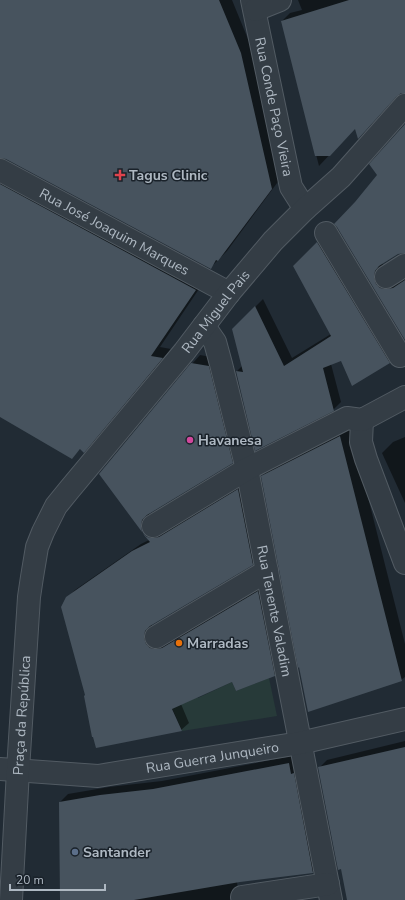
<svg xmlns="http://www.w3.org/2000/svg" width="405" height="900" font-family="'Nunito Sans',sans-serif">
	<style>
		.green { fill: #273a39 }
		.shadow { fill: #0007 }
		.building { fill: #47535e }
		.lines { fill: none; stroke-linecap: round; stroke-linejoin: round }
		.minor-casing { stroke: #525b63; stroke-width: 24 }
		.minor { stroke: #343d45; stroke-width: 22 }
		.health-dot { fill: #e0444e; stroke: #1a222a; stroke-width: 1.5 }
		.hotel-dot { fill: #d1479c; stroke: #1a222a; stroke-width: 1.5 }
		.food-dot { fill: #e8710a; stroke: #1a222a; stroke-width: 1.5 }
		.service-dot { fill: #5c6f8a; stroke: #1a222a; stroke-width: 1.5 }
		.labels { text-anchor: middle; stroke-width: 3; stroke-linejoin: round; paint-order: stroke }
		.street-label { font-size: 14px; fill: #aeb8c2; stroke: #1a222a }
		.poi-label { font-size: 14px; font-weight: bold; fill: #aeb8c2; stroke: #1a222a; text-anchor: start }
	</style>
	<rect width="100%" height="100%" fill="#212b34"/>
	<path class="green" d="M269 678 277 716 182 731 164 689 190 680 198 698 232 682 236 691Z"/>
	<path class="shadow" d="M0 0H232L250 44 280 179 227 251 210 268 6 158 0 157Z
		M298 0H405V70L355 128 319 166 282 21 290 13 302 10Z
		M405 137V252L398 253 383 263 382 268 405 278V339L338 226 378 175Z
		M0 169 205 280 160 347 171 349 93 442 81 448 72 458 0 416Z
		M325 235 397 355 389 362 341 360 331 364 341 402 333 410 256 449 237 371 242 366 233 329 263 299 292 358 331 334 294 266Z
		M200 355 217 358 240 454 232 462 150 512 148 518 150 523 142 530 100 474 192 364Z
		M350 426 405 644V677L401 680 262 476 272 466Z
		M405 437V503L382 453 393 442Z
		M246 483 260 556 252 564 152 624 151 630 265 584 282 668 274 675 233 681 181 704 189 723 181 730 86 695 67 598 75 590 141 544 149 540 145 534 151 527Z
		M405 741V900H348L342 868 319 768 327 760Z
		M297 755 321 864 313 872 237 881 238 892 241 900H60V802L68 794 109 787 162 781Z"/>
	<path class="building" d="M0 0H219L241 53 272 189 218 261 216 260 211 269 6 159 0 158Z
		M349 0H405V93H401L396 97 358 139 355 129 330 156H315L281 21Z
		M405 124V253L398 254 379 266 375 271 374 277 376 284 380 288 386 289 393 288 405 280V340L337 227 334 224 355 202 377 175 369 164Z
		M0 184 196 290 151 356 163 358 84 453 80 449 72 459 0 417Z
		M317 242 390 363 352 386 341 361 323 368 334 411 255 451 236 371 243 372 232 329 255 306 284 366 331 336 293 266Z
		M191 363 209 366 233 463 147 515 142 520 141 527 142 532 99 474Z
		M340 436 402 681 308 712 299 667 298 668 261 476Z
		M238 489 253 565 150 626 145 631 144 638 146 644 150 648 156 649 162 648 258 591 275 676 236 691 232 682 172 709 182 731 96 748 93 737H92L84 696 85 695 61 607 66 597 132 551 150 542 143 534 147 537 153 538 159 537Z
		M405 747V900H347L341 869 338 870 318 767Z
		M289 763 291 774 294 773 313 873 240 882 134 900H60L59 802 100 795 153 789Z"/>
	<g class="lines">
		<defs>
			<g id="minor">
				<path id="s1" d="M252 0 291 187 305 209"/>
				<path d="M255 10 280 0"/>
				<path id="s2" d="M0 170 229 293"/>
				<path d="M326 233 400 356"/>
				<path d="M386 277 405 265"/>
				<path id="s3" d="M204 326 215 342 221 364 247 469 331 900"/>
				<path d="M362 420 361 442 366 459 405 563"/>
				<path d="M153 526 247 469 347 418 362 420 405 397"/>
				<path d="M156 637 267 571"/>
				<path id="s4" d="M0 769 98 776 300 743 405 719"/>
				<path id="s5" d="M11 900 18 770 29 597 32 577 37 547 43 532 56 506 69 490 184 352 229 293 273 241 305 209 341 177 405 105"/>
				<path d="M243 900 242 897 328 884"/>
			</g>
		</defs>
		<use href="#minor" class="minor-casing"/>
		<use href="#minor" class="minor"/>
	</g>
	<path class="health-dot" d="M118 169h4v4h4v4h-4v4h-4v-4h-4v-4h4z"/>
	<circle class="hotel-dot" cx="190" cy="440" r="4"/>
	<circle class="food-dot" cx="179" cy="643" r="4"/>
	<circle class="service-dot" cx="75" cy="852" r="4"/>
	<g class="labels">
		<g class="street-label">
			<text dy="5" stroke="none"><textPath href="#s1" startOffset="109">Rua Conde Paço Vieira</textPath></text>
			<text dy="5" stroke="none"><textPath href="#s2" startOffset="130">Rua José Joaquim Marques</textPath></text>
			<text dy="5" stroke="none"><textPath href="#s5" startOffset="651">Rua Miguel Pais</textPath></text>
			<text dy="5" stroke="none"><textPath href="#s3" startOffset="295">Rua Tenente Valadim</textPath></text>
			<text dy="5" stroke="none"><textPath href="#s5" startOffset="185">Praça da República</textPath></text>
			<text dy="5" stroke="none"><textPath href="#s4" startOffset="214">Rua Guerra Junqueiro</textPath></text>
		</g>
		<g class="poi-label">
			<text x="129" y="180">Tagus Clinic</text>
			<text x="198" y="445">Havanesa</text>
			<text x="187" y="648">Marradas</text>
			<text x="83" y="857">Santander</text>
		</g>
	</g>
	<path d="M10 884v6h95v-6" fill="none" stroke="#aeb8c2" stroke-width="2"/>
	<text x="16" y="884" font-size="12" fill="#aeb8c2" stroke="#1a222a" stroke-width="3" paint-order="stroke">20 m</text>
</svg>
